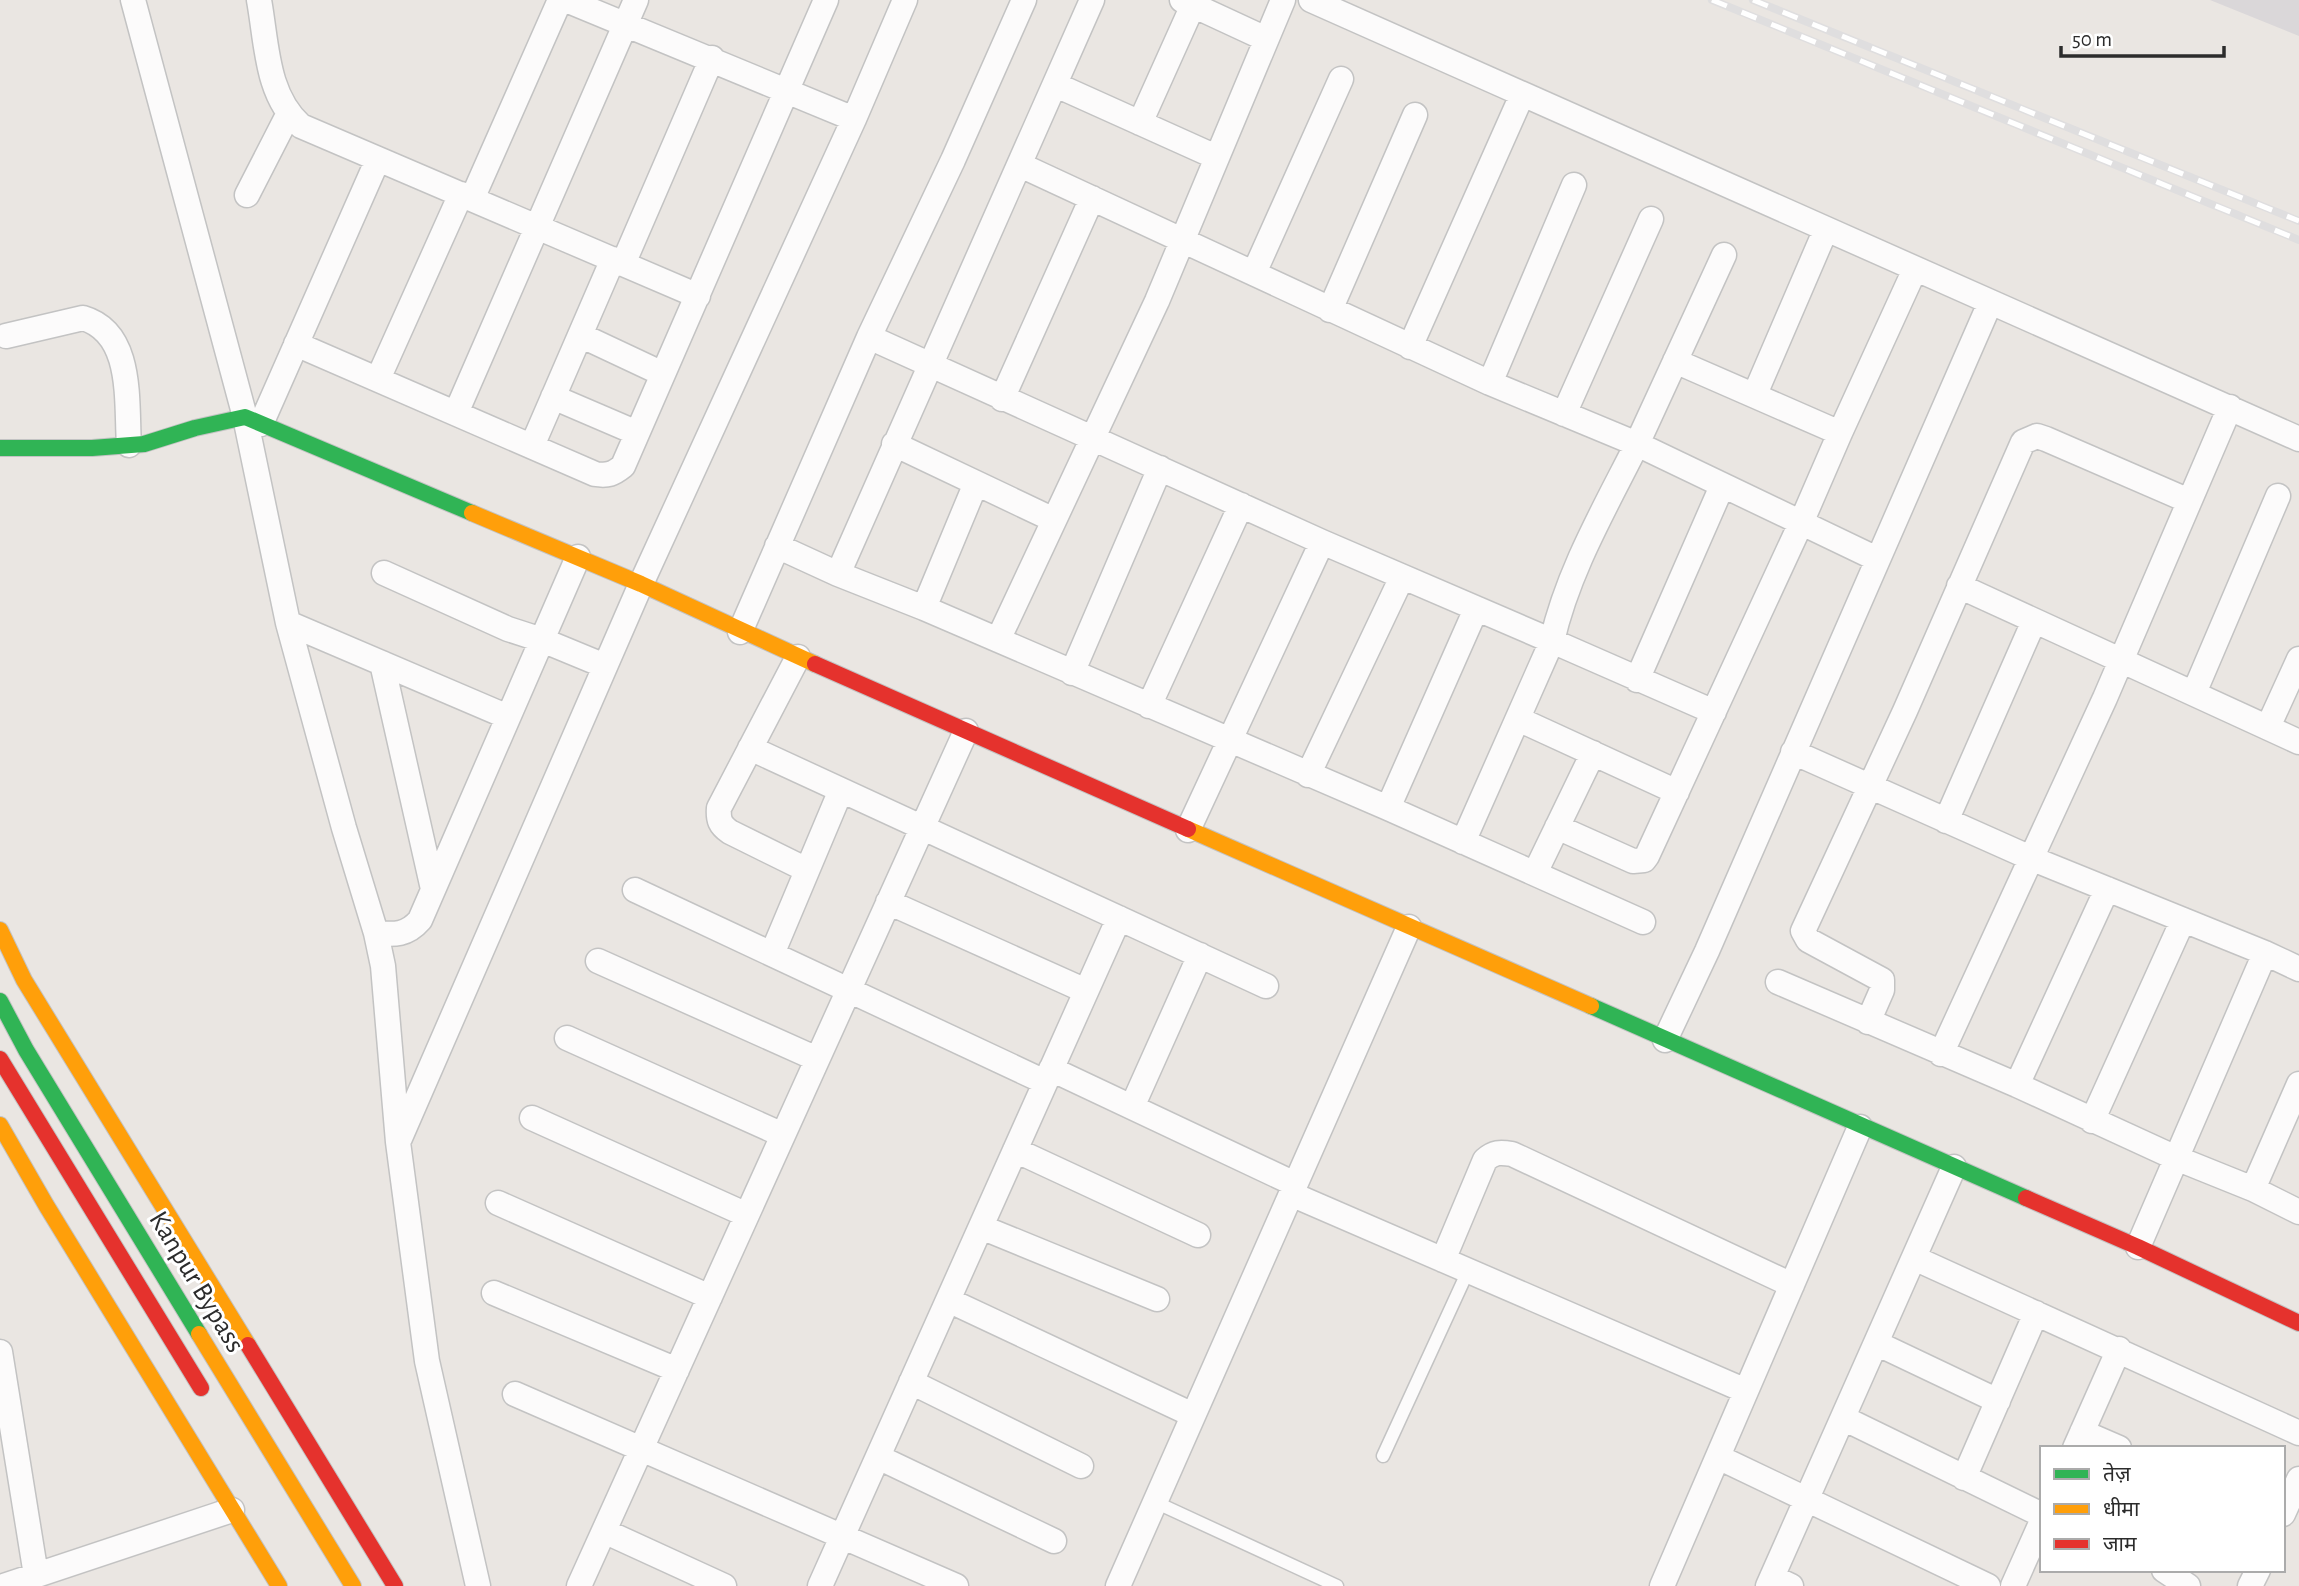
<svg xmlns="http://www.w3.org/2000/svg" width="2299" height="1586" font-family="'Alegreya Sans','Noto Sans Devanagari',sans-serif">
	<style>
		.industrial { fill: #dad7d9 }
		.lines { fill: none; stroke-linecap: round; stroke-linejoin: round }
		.lane-casing { stroke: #c3c3c3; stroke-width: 15 }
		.street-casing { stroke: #c3c3c3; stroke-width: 27 }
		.fast-casing { stroke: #c3c3c3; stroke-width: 18 }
		.slow-casing { stroke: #c3c3c3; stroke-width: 18 }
		.jam-casing { stroke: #c3c3c3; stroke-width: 18 }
		.lane { stroke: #fcfbfb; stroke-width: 12 }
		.street { stroke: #fcfbfb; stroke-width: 24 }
		.fast { stroke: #30b455; stroke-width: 16 }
		.slow { stroke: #ff9f0a; stroke-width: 16 }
		.jam { stroke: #e5322d; stroke-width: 16 }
		.rail-casing { stroke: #dfdedf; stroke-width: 8 }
		.rail { stroke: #fff; stroke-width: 5; stroke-dasharray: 16; stroke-linecap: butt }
		.labels { text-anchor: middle; stroke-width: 6; stroke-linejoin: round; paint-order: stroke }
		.street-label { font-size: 28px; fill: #2c2c2c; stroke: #fff }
	</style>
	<rect width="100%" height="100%" fill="#eae6e2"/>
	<path class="industrial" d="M2210 0H2299V36Z"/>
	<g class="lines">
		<defs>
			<path id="lane" d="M1383 1456 1468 1271
				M1155 1502 1337 1586"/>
			<path id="street" d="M133 0 245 417 288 623 344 828 376 933 383 966 398 1142 427 1361 478 1586
				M259 0C267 44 266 95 301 126L698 296
				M566 0 854 119
				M1092 0 838 574 924 608 1388 808 1643 922
				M1182 0 1266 39
				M1311 0 2299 439
				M1056 85 1216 157
				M1140 123 1193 5
				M1020 165 1490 383 1637 444 1724 255
				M247 195 288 115
				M472 199 560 0
				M623 264 712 58
				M1254 273 1341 79
				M1330 310 1415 115
				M580 335 663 374
				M6 336 83 318C134 333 126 402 129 445
				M869 337 1322 542 1552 641C1568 571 1605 508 1637 444L1877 559
				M296 344 595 474C608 476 613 474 623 466L826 0
				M1410 347 1522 95
				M1675 361 1840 433
				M378 379 461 194
				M1490 383 1574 185
				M1755 394 1826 229
				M553 397 637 433
				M1002 399 1092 198
				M456 413 636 0
				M1564 414 1651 219
				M261 424 378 159
				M894 444 1054 520
				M532 446 613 259
				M777 546 838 574
				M384 573 508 629 542 640 605 666
				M1959 586 2299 742
				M924 608 976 483
				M288 623 508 717
				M740 632 869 337 953 160 1024 0
				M998 640 1157 301 1283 0
				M798 657 719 808C718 820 720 825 730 832L807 870
				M382 663 433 889
				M1072 673 1160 468
				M1637 680 1722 486
				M2194 693 2278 496
				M1149 706 1241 505
				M1518 719 1677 792
				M2268 727 2299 659
				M750 748 1266 986
				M1793 752 2033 859 2265 953
				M1308 775 1402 577
				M1388 808 1476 609
				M1946 821 2034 621
				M1557 827 1633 861 1644 860 1647 856 1801 523 1840 433 1915 269
				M1188 830 1322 542
				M1463 842 1552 641 1714 712
				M1535 873 1593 753
				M635 890 1045 1082
				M888 902 1086 991
				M376 933C395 935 407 935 420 920L578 557
				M772 954 841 790
				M598 961 817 1059
				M1778 982 2017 1085 2176 1158 2253 1189 2299 1212
				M1868 1022 1882 990V980L1808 940 1803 931 1905 711 2023 442 2037 436 2046 439 2189 501
				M567 1038 783 1135
				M1665 1040 1707 951 1990 303
				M1941 1054 2105 698 2230 407
				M1051 1069 1295 1184
				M2017 1085 2107 889
				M1132 1107 1200 955
				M532 1118 747 1215
				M2092 1121 2183 920
				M400 1138 641 584 854 119 905 0
				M1015 1150 1198 1235
				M2253 1189 2299 1084
				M1291 1194 1746 1391
				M498 1203 710 1297
				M981 1227 1157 1299
				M2138 1247 2265 953 2299 969
				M1914 1258 2299 1433
				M1443 1260 1485 1160C1494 1152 1500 1152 1512 1154L1792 1285
				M494 1293 677 1370
				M948 1300 1193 1415
				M1876 1343 1998 1401
				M0 1352 36 1575
				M911 1382 1081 1466
				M515 1394 956 1586
				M1843 1418 2042 1515
				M2082 1432 2119 1448
				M2075 1448 2119 1349
				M878 1457 1054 1541
				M1718 1457 1988 1586
				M1964 1478 2036 1313
				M2283 1514 2299 1479
				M604 1531 724 1586
				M2164 1570 2188 1586
				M1772 1577 1791 1586
				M4 1586 232 1510
				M579 1586 966 731
				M820 1586 1119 918
				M1118 1586 1409 927
				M1662 1586 1860 1127
				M1768 1586 1954 1167
				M2013 1586 2042 1521
				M2250 1586 2258 1570"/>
			<path id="fast" d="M0 448H92L144 444 195 428 245 417 472 513
				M0 1001 26 1050 199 1334
				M1591 1006 2026 1198"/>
			<path id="slow" d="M472 513 641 584 815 664
				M1188 829 1591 1006
				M0 930 24 980 248 1345
				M0 1125 46 1205 279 1586
				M199 1334 353 1586"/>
			<path id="jam" d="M815 664 1188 829
				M0 1059 201 1388
				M2026 1198 2138 1247 2299 1323
				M248 1345 395 1586"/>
		</defs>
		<use href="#lane" class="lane-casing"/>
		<use href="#street" class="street-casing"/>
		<use href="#fast" class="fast-casing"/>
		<use href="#slow" class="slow-casing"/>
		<use href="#jam" class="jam-casing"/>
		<use href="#lane" class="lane"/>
		<use href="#street" class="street"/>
		<use href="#fast" class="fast"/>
		<use href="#slow" class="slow"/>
		<use href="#jam" class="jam"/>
		<defs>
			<path id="rail" d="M1712 0 2299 240
				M1753 0 2299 221"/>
		</defs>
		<use href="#rail" class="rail-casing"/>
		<use href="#rail" class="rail"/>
	</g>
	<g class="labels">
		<g class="street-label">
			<text transform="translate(198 1281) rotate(59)" y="10">Kanpur Bypass</text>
		</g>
	</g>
	<rect x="2040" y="1446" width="245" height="126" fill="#ffffff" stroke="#ababab" stroke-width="2"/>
	<rect x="2054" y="1469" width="35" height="10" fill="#30b455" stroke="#ababab" stroke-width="2"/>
	<text x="2103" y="1481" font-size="21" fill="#2c2c2c">तेज़</text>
	<rect x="2054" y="1504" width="35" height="10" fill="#ff9f0a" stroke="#ababab" stroke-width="2"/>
	<text x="2103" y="1516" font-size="21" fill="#2c2c2c">धीमा</text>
	<rect x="2054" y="1539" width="35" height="10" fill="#e5322d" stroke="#ababab" stroke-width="2"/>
	<text x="2103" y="1551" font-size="21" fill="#2c2c2c">जाम</text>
	<path d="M2061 46v10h163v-10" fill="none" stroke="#2c2c2c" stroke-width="3.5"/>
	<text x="2072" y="46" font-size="21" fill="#2c2c2c" stroke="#ffffff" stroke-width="5" paint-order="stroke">50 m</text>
</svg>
